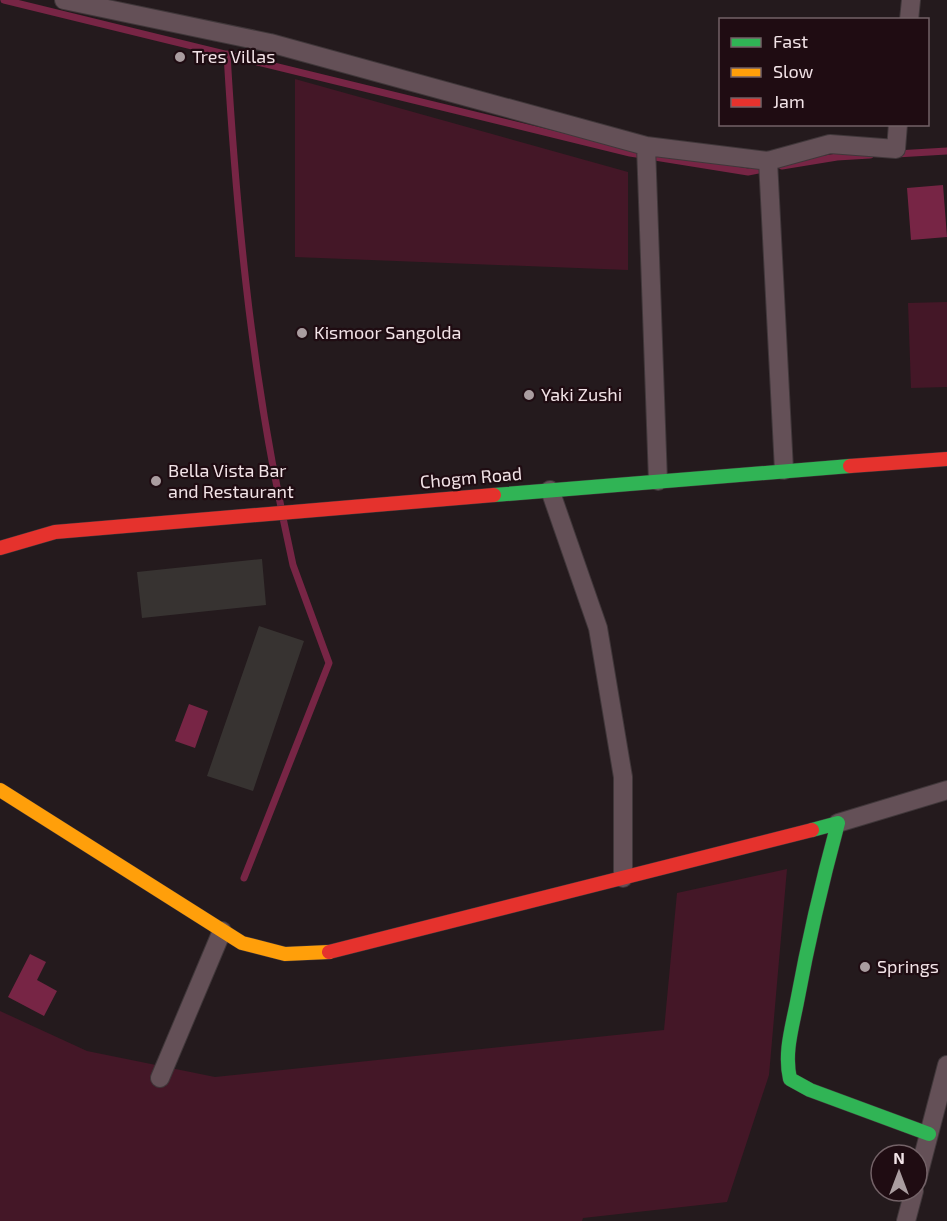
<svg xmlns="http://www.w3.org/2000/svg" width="947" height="1221" font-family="'Exo 2',sans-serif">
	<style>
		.green { fill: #441727 }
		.water { fill: #772545 }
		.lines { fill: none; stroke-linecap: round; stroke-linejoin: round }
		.stream { stroke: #772545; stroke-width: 7 }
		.building { fill: #373331 }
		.street-casing { stroke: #40373a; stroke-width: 20 }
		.fast-casing { stroke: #40373a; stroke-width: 15 }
		.slow-casing { stroke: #40373a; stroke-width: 15 }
		.jam-casing { stroke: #40373a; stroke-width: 15 }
		.street { stroke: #645057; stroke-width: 18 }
		.fast { stroke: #30b455; stroke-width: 14 }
		.slow { stroke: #ff9f0a; stroke-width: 14 }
		.jam { stroke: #e5322d; stroke-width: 14 }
		.poi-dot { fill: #aa9da0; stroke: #1f0c12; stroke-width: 2 }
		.labels { text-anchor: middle; stroke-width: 4.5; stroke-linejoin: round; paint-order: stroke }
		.poi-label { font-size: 18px; fill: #f2e3e7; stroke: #1f0c12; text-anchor: start }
		.street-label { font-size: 18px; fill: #f2e3e7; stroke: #1f0c12 }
	</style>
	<rect width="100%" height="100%" fill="#241a1d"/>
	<path class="green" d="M295 79 628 172V270L295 257Z
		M947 302V387L911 388 908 303Z
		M787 869 769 1075 727 1202 583 1218 582 1221H0V1011L87 1051 215 1077 664 1030 677 893Z"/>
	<path class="water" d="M943 185 947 237 911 240 907 188Z
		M189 704 208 711 195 748 175 741Z
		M30 954 46 962 37 980 57 991 44 1016 8 997Z"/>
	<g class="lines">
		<path class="stream" d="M4 0 630 153 748 172 769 168
			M227 54C236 206 250 358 281 507
			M896 154 947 151
			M782 166 837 157 870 155
			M244 878 329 663 293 565 283 518"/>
	</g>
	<path class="building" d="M262 559 266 605 142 618 137 572Z
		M259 626 304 641 253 791 207 776Z"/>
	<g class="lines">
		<defs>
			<path id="street" d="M64 0 270 43 646 146 768 161 830 144 896 149 898 124
				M909 20 911 0
				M646 146 658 481
				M768 161 784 470
				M550 490 598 628 623 777V878
				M838 823 947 790
				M160 1078 222 931
				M917 1180 947 1065
				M906 1221 914 1191"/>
			<path id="fast" d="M494 495 850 466
				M812 830 838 823C822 882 808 942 797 1002 792 1028 784 1053 790 1079L810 1090 929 1134"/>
			<path id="slow" d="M0 790 242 943 285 954 329 952"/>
			<path id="jam" d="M850 466 947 459
				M0 548 55 532 494 495
				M329 952 812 830"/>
		</defs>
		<use href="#street" class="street-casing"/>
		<use href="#fast" class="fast-casing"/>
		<use href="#slow" class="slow-casing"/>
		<use href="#jam" class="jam-casing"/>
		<use href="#street" class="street"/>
		<use href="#fast" class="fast"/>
		<use href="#slow" class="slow"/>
		<use href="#jam" class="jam"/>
	</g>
	<g class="poi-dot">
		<circle cx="180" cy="57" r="6"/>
		<circle cx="302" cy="333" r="6"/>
		<circle cx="529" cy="395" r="6"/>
		<circle cx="156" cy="481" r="6"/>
		<circle cx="865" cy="967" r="6"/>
	</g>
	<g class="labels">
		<g class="poi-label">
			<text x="192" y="63">Tres Villas</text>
			<text x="314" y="339">Kismoor Sangolda</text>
			<text x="541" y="401">Yaki Zushi</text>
			<text x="168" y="477">Bella Vista Bar<tspan x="168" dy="21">and Restaurant</tspan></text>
			<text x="877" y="973">Springs</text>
		</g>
		<g class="street-label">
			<text transform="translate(471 478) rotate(-5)" y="6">Chogm Road</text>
		</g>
	</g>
	<rect x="719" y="18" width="210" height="108" fill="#1f0c12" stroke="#736267" stroke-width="1.5"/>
	<rect x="731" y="38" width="30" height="9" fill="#30b455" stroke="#736267" stroke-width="1.5"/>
	<text x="773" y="48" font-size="18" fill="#f2e3e7">Fast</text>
	<rect x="731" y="68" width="30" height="9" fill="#ff9f0a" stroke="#736267" stroke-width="1.5"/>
	<text x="773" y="78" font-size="18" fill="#f2e3e7">Slow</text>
	<rect x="731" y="98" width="30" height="9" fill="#e5322d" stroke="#736267" stroke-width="1.5"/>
	<text x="773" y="108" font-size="18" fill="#f2e3e7">Jam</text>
	<g transform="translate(899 1173)"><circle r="28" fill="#1f0c12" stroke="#736267" stroke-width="1.5"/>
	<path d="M0-4.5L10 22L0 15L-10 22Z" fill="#aa9da0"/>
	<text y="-9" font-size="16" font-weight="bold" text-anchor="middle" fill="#f2e3e7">N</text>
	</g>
</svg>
